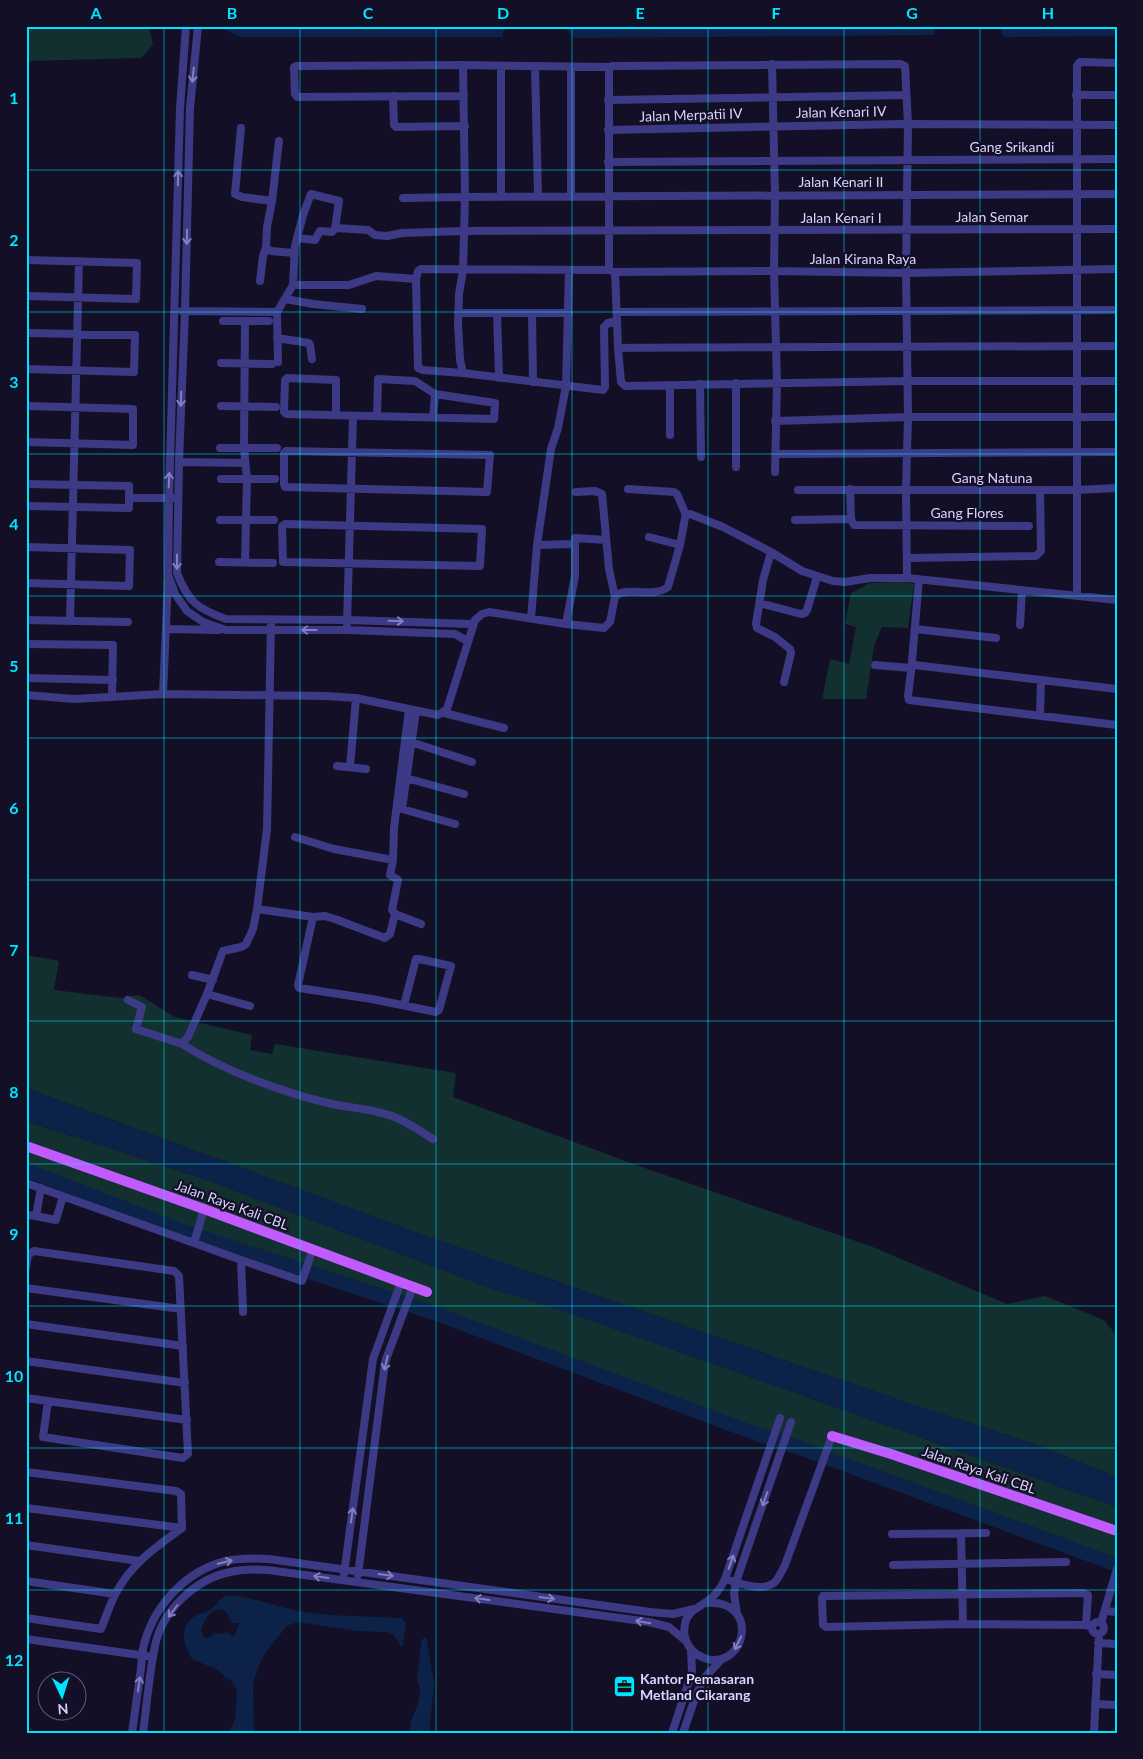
<svg xmlns="http://www.w3.org/2000/svg" width="1143" height="1759" font-family="Lato,sans-serif">
	<style>
		.green { fill: #12302f }
		.water { fill: #0c2248; fill-rule: evenodd }
		.lines { fill: none; stroke-linecap: round; stroke-linejoin: round }
		.river { stroke: #0c2248; stroke-width: 14 }
		.minor { stroke: #3d3a85; stroke-width: 8 }
		.major { stroke: #c25bff; stroke-width: 10 }
		.oneway { stroke: #837fbc }
		.grid { fill: none; stroke: #00e5ff; stroke-width: 1; stroke-opacity: 0.55 }
		.labels { text-anchor: middle; stroke-width: 4.5; stroke-linejoin: round; paint-order: stroke }
		.street-label { font-size: 14px; fill: #d9d4ff; stroke: #130f26 }
		.poi-label { font-size: 14px; font-weight: bold; fill: #d9d4ff; stroke: #130f26; text-anchor: start }
		.neatline { fill: none; stroke: #00e5ff; stroke-width: 2 }
		.grid-label { font-size: 16px; text-anchor: middle; font-weight: bold; fill: #00e5ff }
	</style>
	<rect width="100%" height="100%" fill="#130f26"/>
	<path class="green" d="M26 26H149L153 45 141 58 26 61Z
		M902 582 914 584 908 628 882 627 874 646 866 699H822L830 659 849 664 856 627 845 624 851 593 870 583Z
		M26 955 59 961 54 990 120 998 139 995 175 1017 252 1035 250 1050 272 1054 275 1044 456 1073 453 1097 639 1166 873 1247 1007 1304 1045 1296 1104 1320 1117 1336V1477L1034 1444 914 1405 434 1239 26 1088Z
		M26 1121 207 1180 485 1286 570 1313 1117 1507V1560L26 1169Z"/>
	<path class="water" d="M222 26H521L504 28 502 37H241L230 32Z
		M566 26H936L934 35 575 38 570 34Z
		M999 26H1117V36L1004 37Z
		M26 1088 434 1239 914 1405 1034 1444 1117 1477V1507L570 1313 485 1286 207 1180 26 1121Z
		M229 1595C258 1598 284 1610 312 1613 342 1617 372 1616 401 1618L406 1622 403 1644V1646H401L393 1634 387 1632 357 1631 297 1622 287 1626 266 1652 258 1667 253 1684 254 1733H227L232 1727 235 1719 237 1690 232 1681 225 1677 218 1670 192 1659C184 1644 177 1626 197 1615 201 1613 207 1612 211 1609 219 1604 218 1597 229 1595ZM218 1609C228 1609 228 1616 232 1623H239L235 1635 232 1636 226 1631 223 1634 214 1633 210 1637 206 1638 203 1636 201 1630C205 1619 207 1614 218 1609Z
		M424 1637 427 1639 434 1685 429 1733H410L411 1722 419 1700 420 1688 417 1679 421 1642Z"/>
	<g class="lines">
		<path class="river" d="M26 1170 183 1231 437 1314 754 1433 800 1448 1117 1565"/>
		<path class="minor" d="M186 26 180 108 169 498 168 575 175 594 187 611 203 622 226 630H347L455 634 467 641
			M198 26 190 108 185 311 179 462 177 573C188 602 198 609 226 619L348 620 472 624
			M772 64 775 195 774 271 777 383 775 472
			M462 65 609 67 613 66 900 64 905 66 908 124 906 273 908 417 906 490 907 578
			M501 66V197
			M535 66 538 196
			M571 67V196
			M609 67V270
			M1076 95H1117
			M393 96 394 125 396 127 465 126
			M608 100 906 95
			M241 128 235 194 242 197 272 201 267 227 266 248 271 251 294 253
			M608 130 902 124 1117 125
			M608 162 1117 159
			M403 198 465 197 463 66 461 65 296 66 294 67 295 94 297 97 464 96
			M272 201 279 141
			M297 238 315 240 320 231 332 232 336 228 368 230 375 235 387 236 402 233 463 231 1117 229
			M26 260 137 263 136 299 26 296
			M615 272 618 348 621 382 625 386 908 381H1117
			M260 281 263 256 266 248
			M293 285H349L376 276 416 279
			M285 299 313 304 362 309
			M182 311 277 312
			M617 312 1117 310
			M458 313H569
			M497 313 499 378
			M532 313 533 382
			M223 321H269
			M617 321 608 323 604 327 605 387 603 390 463 373 460 360 458 323 459 294 463 270 465 197 1117 194
			M26 333 135 335 134 372 26 369
			M277 338 309 343 310 345 312 359
			M618 348C784 346 950 348 1117 346
			M278 362 277 312 293 285 295 246 303 215 311 194 339 201 335 229
			M221 363 272 364
			M463 373 423 370 418 368 416 279 418 271 421 269 609 270 615 272 774 271 906 273 1117 269
			M736 383V467
			M700 384 701 457
			M670 385V435
			M26 406 133 409V445L26 442
			M221 406 276 407
			M336 415V380L287 378 285 380 284 412 286 414 494 419 495 403 435 394 415 381 378 379 377 416
			M433 417 435 394
			M775 421 908 417H1117
			M220 448H277
			M286 451 490 455 487 492 285 487 284 484V453Z
			M775 454 1117 452
			M179 462 245 463
			M221 479H275
			M26 484 129 486V508L26 506
			M628 489 674 492 677 494 686 515
			M850 489 851 519 854 525 1029 526
			M798 490H1077L1117 488
			M576 492 595 491 602 494 609 569 615 597
			M129 498H173
			M220 520H274
			M795 520 851 519
			M285 524 482 529 480 566 283 562 282 526Z
			M649 537 680 545
			M537 545 575 544V538L606 540
			M26 547 130 550 129 586 26 583
			M771 552 763 580 756 624 757 628 775 637 790 649 791 653 784 682
			M908 558 1036 556 1041 551 1040 490
			M219 562 273 563
			M245 563 247 479 244 448 245 321
			M919 579 912 661 914 665 1117 689
			M1077 596V66L1080 62 1117 63
			M760 603 801 614 805 613 807 610 817 577
			M531 618 537 545 551 449 558 428 566 386 569 270
			M26 620 128 622
			M70 621 79 261
			M347 624 353 416
			M566 624 575 576V544
			M1020 625 1022 590
			M166 629 219 630
			M915 629 996 638
			M26 644 113 645 112 696
			M912 663 908 696 909 700 1117 725
			M875 665 911 668
			M26 678 113 680
			M163 694 168 579
			M26 695 74 699 163 694 325 696 356 698 438 715 447 709 475 620 482 614 489 612 566 624 604 628 610 622 615 597C626 585 653 599 668 587L680 545 685 518 686 515 690 514 723 527 771 552 802 571 833 581 845 582 870 578H907L1117 600
			M416 711 402 809 455 824
			M444 713 504 728
			M1040 716 1041 680
			M411 742 472 762
			M337 766 366 769
			M350 767 356 698
			M406 778 464 794
			M295 837 334 849 393 860 394 828 409 709
			M393 860 390 875 398 880 392 910 395 914
			M257 909 313 917 325 916 335 919 385 938 390 934 395 914 421 924
			M313 917 298 985 299 988 372 999 436 1012 439 1010 451 966 419 959H416L404 1005
			M192 975 213 980
			M128 1000 142 1007 136 1029 182 1044 188 1037 207 994
			M250 1006 207 994 223 951 241 947 246 944 253 929 257 909 267 829 271 625
			M182 1044C224 1071 284 1093 332 1104 352 1108 373 1109 392 1116 406 1121 420 1131 433 1139
			M26 1183 194 1243 204 1209
			M26 1215 36 1216 41 1188
			M36 1216 56 1220 63 1196
			M194 1243 241 1260 243 1312
			M241 1260 302 1281 313 1249
			M26 1268 28 1255 34 1251 174 1271 179 1276 188 1454 183 1458 43 1437 48 1401
			M26 1288 181 1309
			M26 1324 183 1346
			M26 1361 185 1383
			M26 1398 187 1420
			M26 1472 176 1491 181 1494 182 1528C156 1547 131 1564 116 1593 110 1604 106 1617 101 1629L26 1618
			M26 1508 182 1528
			M961 1533 963 1624
			M892 1534 986 1533
			M26 1545 139 1561
			M893 1565 1066 1562
			M344 1574 373 1359 401 1282
			M358 1575 385 1362 413 1287
			M725 1579C740 1583 762 1593 775 1582 779 1578 782 1570 785 1565L832 1436
			M26 1581 115 1594
			M706 1603C761 1599 746 1669 707 1659 701 1657 695 1654 691 1649 684 1641 683 1630 686 1620 690 1610 698 1608 706 1602 715 1596 721 1588 725 1579L780 1418
			M1105 1611 1117 1612
			M737 1614 734 1594 736 1582 791 1422
			M1092 1628a6 6 0 1 1 12 0a6 6 0 1 1-12 0Z
			M1101 1623 1117 1569
			M1086 1625 1088 1595 1083 1593 823 1596 822 1598 823 1625 826 1627 963 1624 1086 1625 1092 1627
			M26 1639 147 1656
			M1098 1643 1117 1644
			M1096 1674 1117 1675
			M1095 1704 1117 1705
			M132 1733C135 1711 138 1689 141 1668 142 1659 142 1649 145 1641 156 1603 188 1570 226 1561 240 1558 254 1558 269 1559L650 1612 673 1614 694 1609
			M143 1733C147 1704 149 1674 155 1646 162 1611 195 1579 230 1572 242 1569 255 1569 268 1570L649 1622 669 1627 686 1641
			M672 1733 692 1672 691 1650
			M683 1733 696 1695 705 1677 722 1659
			M1094 1733 1099 1634"/>
		<path class="major" d="M26 1146 204 1209 427 1292
			M832 1436 891 1454 1117 1531"/>
	</g>
	<defs><path id="oneway-shaft" d="M-6 0H5M1.5-3L5.5 0L1.5 3" fill="none" stroke-width="1.6" stroke-linecap="round" stroke-linejoin="round" transform="scale(1.25)"/></defs>
	<g class="oneway">
		<use href="#oneway-shaft" transform="translate(193 75) rotate(96)"/>
		<use href="#oneway-shaft" transform="translate(178 178) rotate(-89)"/>
		<use href="#oneway-shaft" transform="translate(187 237) rotate(91)"/>
		<use href="#oneway-shaft" transform="translate(181 399) rotate(92)"/>
		<use href="#oneway-shaft" transform="translate(169 480) rotate(-88)"/>
		<use href="#oneway-shaft" transform="translate(177 562) rotate(90)"/>
		<use href="#oneway-shaft" transform="translate(396 621) rotate(2)"/>
		<use href="#oneway-shaft" transform="translate(309 630) rotate(-180)"/>
		<use href="#oneway-shaft" transform="translate(386 1363) rotate(103)"/>
		<use href="#oneway-shaft" transform="translate(765 1499) rotate(109)"/>
		<use href="#oneway-shaft" transform="translate(352 1515) rotate(-82)"/>
		<use href="#oneway-shaft" transform="translate(225 1562) rotate(-14)"/>
		<use href="#oneway-shaft" transform="translate(731 1562) rotate(-71)"/>
		<use href="#oneway-shaft" transform="translate(386 1575) rotate(8)"/>
		<use href="#oneway-shaft" transform="translate(321 1577) rotate(-172)"/>
		<use href="#oneway-shaft" transform="translate(547 1598) rotate(8)"/>
		<use href="#oneway-shaft" transform="translate(482 1599) rotate(-172)"/>
		<use href="#oneway-shaft" transform="translate(173 1611) rotate(127)"/>
		<use href="#oneway-shaft" transform="translate(643 1622) rotate(-171)"/>
		<use href="#oneway-shaft" transform="translate(738 1643) rotate(117)"/>
		<use href="#oneway-shaft" transform="translate(139 1684) rotate(-82)"/>
	</g>
	<path class="grid" d="M164 26V1733M300 26V1733M436 26V1733M572 26V1733M708 26V1733M844 26V1733M980 26V1733M26 170H1117M26 312H1117M26 454H1117M26 596H1117M26 738H1117M26 880H1117M26 1021H1117M26 1164H1117M26 1306H1117M26 1448H1117M26 1590H1117"/>
	<defs>
		<symbol id="office-square" viewBox="-11 -11 22 22"><rect x="-9" y="-9" width="18" height="18" rx="4" fill="#00e5ff" stroke="#130f26"/><path d="M-6-3h4V-5.5h4V-3h4V5H-6ZM-1-4.5V-3h2v-1.5ZM-6 0V1H6V0Z" fill="#111"/></symbol>
	</defs>
	<g fill-rule="evenodd">
		<use href="#office-square" x="612" y="1674" width="25" height="25"/>
	</g>
	<g class="labels">
		<g class="street-label">
			<text transform="translate(841 112) rotate(-1)" y="5">Jalan Kenari IV</text>
			<text transform="translate(691 115) rotate(-2)" y="5">Jalan Merpatii IV</text>
			<text x="1012" y="152">Gang Srikandi</text>
			<text x="841" y="187">Jalan Kenari II</text>
			<text x="992" y="222">Jalan Semar</text>
			<text x="841" y="223">Jalan Kenari I</text>
			<text x="863" y="264">Jalan Kirana Raya</text>
			<text x="992" y="483">Gang Natuna</text>
			<text x="967" y="518">Gang Flores</text>
			<text transform="translate(232 1205) rotate(20)" y="5">Jalan Raya Kali CBL</text>
			<text transform="translate(979 1470) rotate(19)" y="5">Jalan Raya Kali CBL</text>
		</g>
		<g class="poi-label">
			<text x="640" y="1684">Kantor Pemasaran<tspan x="640" dy="16">Metland Cikarang</tspan></text>
		</g>
	</g>
	<rect width="1143" height="1759" fill="none" stroke="#130f26" stroke-width="55"/>
	<g transform="translate(62 1696) rotate(176)"><circle r="24" fill="#130f26" stroke="#625e7d"/>
	<path d="M0-4L9 19L0 12L-9 19Z" fill="#00e5ff"/>
	<text y="-8" font-size="14" font-weight="bold" text-anchor="middle" fill="#d9d4ff">N</text>
	</g>
	<rect x="28" y="28" width="1088" height="1704" class="neatline"/>
	<g class="grid-label">
		<text x="96" y="19">A</text>
		<text x="232" y="19">B</text>
		<text x="368" y="19">C</text>
		<text x="503" y="19">D</text>
		<text x="640" y="19">E</text>
		<text x="776" y="19">F</text>
		<text x="912" y="19">G</text>
		<text x="1048" y="19">H</text>
		<text x="14" y="104">1</text>
		<text x="14" y="246">2</text>
		<text x="14" y="388">3</text>
		<text x="14" y="530">4</text>
		<text x="14" y="672">5</text>
		<text x="14" y="814">6</text>
		<text x="14" y="956">7</text>
		<text x="14" y="1098">8</text>
		<text x="14" y="1240">9</text>
		<text x="14" y="1382">10</text>
		<text x="14" y="1524">11</text>
		<text x="14" y="1666">12</text>
	</g>
</svg>
